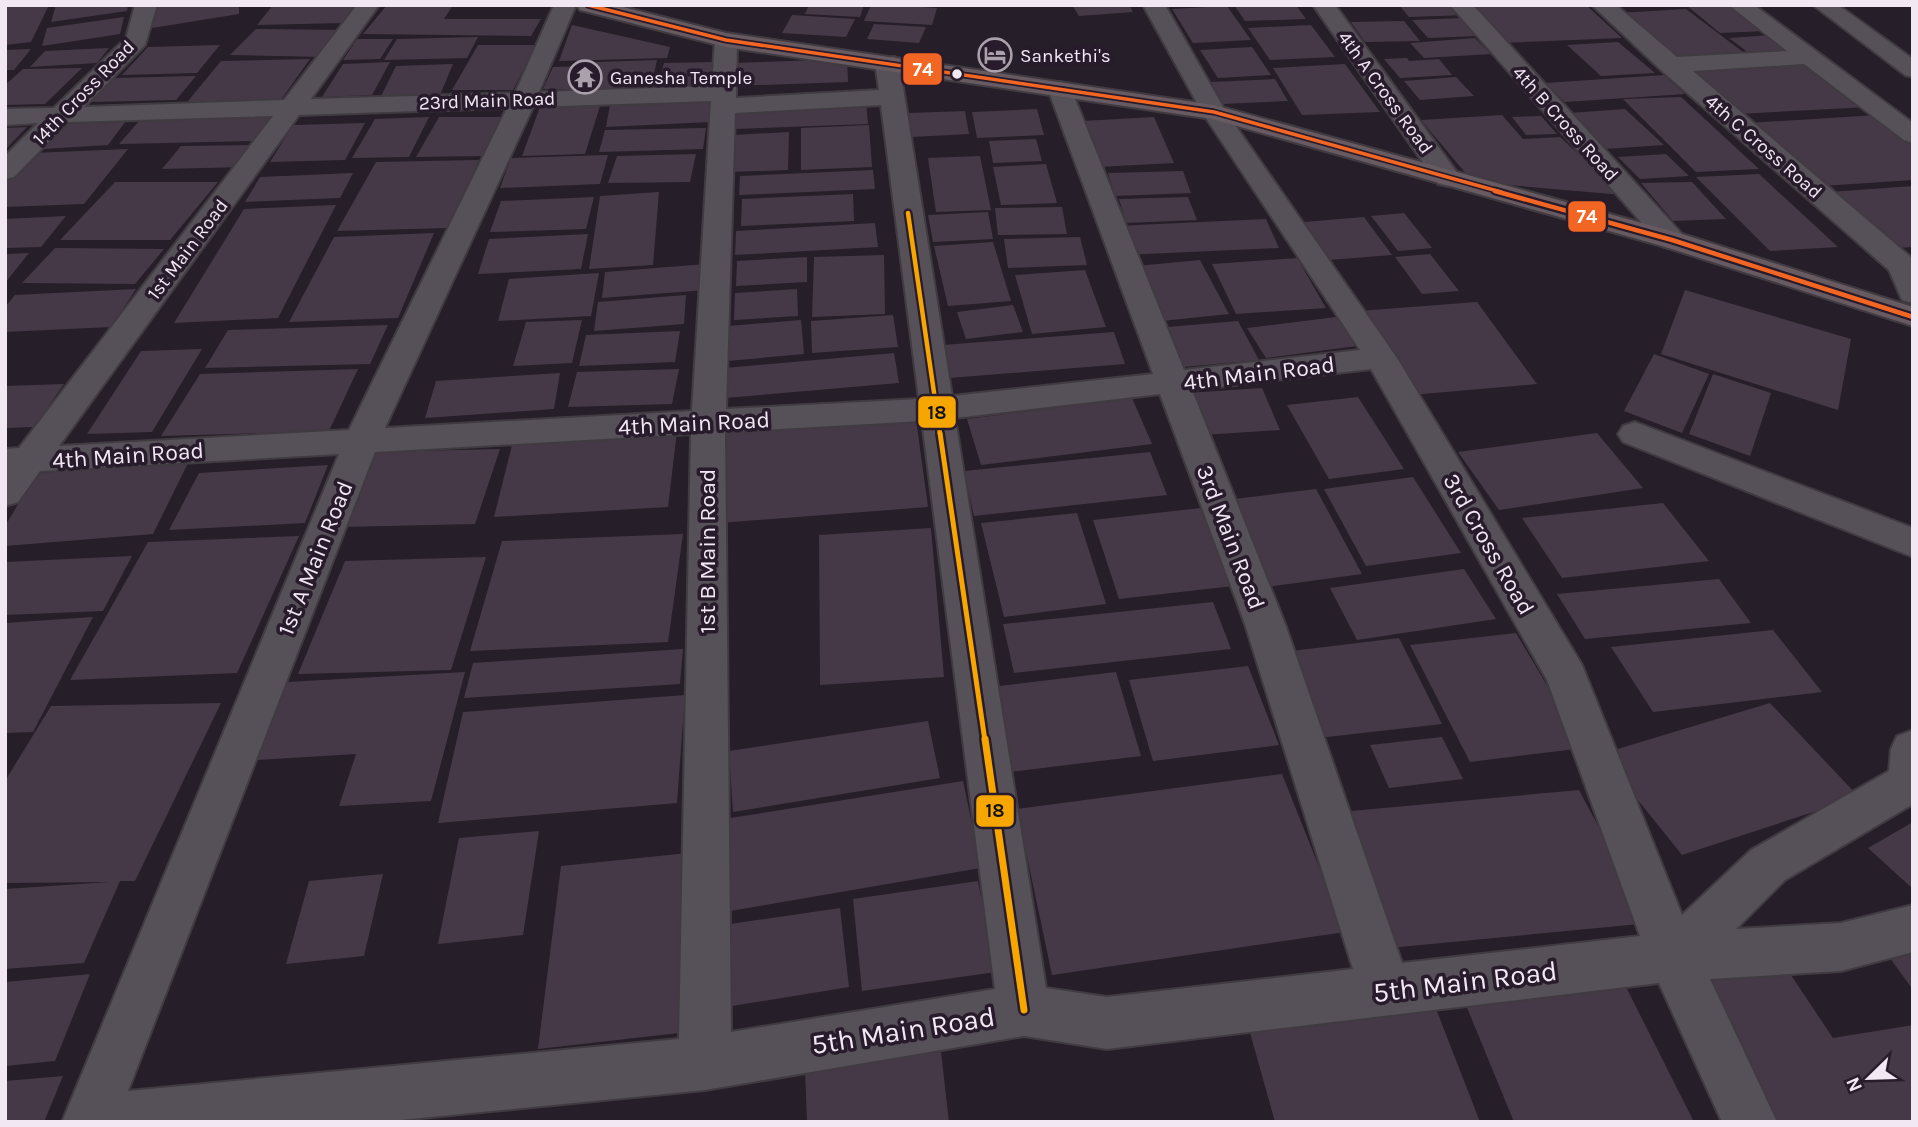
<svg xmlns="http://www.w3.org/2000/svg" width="1918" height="1127" font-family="Karla,sans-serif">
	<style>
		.building { fill: #463947 }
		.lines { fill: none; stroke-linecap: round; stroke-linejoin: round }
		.minor-casing { stroke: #403a41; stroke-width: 4 }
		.major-casing { stroke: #403a41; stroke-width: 4 }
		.minor { fill: #565058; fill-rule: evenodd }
		.major { fill: #675a60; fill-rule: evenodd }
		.bus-1-far1-casing { stroke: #281b2b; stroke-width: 7 }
		.bus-1-casing { stroke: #281b2b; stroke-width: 9 }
		.bus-2-far2-casing { stroke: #281b2b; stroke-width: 9 }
		.bus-2-far1-casing { stroke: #281b2b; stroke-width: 10 }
		.bus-2-casing { stroke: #281b2b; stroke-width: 12 }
		.bus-1-far1 { stroke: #f26522; stroke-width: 3.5 }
		.bus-1 { stroke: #f26522; stroke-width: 4.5 }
		.bus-2-far2 { stroke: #f7a600; stroke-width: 4.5 }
		.bus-2-far1 { stroke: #f7a600; stroke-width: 5 }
		.bus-2 { stroke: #f7a600; stroke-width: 7 }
		.bus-dot { fill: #f1e8f3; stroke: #281b2b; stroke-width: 2.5 }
		.labels { text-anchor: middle; stroke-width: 7; stroke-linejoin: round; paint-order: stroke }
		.far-poi-label { font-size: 19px; fill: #f1e8f3; stroke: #281b2b; text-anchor: start }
		.far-street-label { font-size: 19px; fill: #f1e8f3; stroke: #281b2b }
		.street-label { font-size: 23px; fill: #f1e8f3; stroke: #281b2b }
		.near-street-label { font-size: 28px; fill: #f1e8f3; stroke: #281b2b }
		.line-badge { stroke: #281b2b; stroke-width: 2.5 }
		.badge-label { font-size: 19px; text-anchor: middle; font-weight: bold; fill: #fff }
		.pale-badge-label { font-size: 19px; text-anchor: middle; font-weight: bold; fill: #111 }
	</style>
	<rect width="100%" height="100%" fill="#261e28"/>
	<path class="building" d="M49 5 31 42 5 45V6Z
		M56 5H128L127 11 51 22Z
		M239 5V14L152 28 154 6Z
		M273 5H355L343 23 257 25Z
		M387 5H453L444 19H541L531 36 363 34Z
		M809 5H864L860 17 805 14Z
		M871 5H892L937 8 932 25 864 21Z
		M1072 5H1129L1133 12 1079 16Z
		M1234 5H1296L1306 19 1245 21Z
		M1399 5H1457L1466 15 1409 17Z
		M1466 5H1586L1622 38 1503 43Z
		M1686 5H1733L1766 31 1720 33Z
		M1227 6 1251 40 1193 43 1172 9Z
		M1686 9 1743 52 1671 56 1618 13Z
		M792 15 855 19 846 37 782 33Z
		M124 17 120 34 42 46 47 28Z
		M1462 18 1479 36 1428 38 1412 20Z
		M1404 21 1420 41 1365 42 1351 22Z
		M874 24 926 27 919 43 867 39Z
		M572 25 670 47 667 58 559 61Z
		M1311 25 1335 57 1270 60 1248 28Z
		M256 29 347 30 324 57 230 55Z
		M1772 35 1794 51 1750 54 1729 38Z
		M478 37 467 58 384 60 397 39Z
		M1475 38 1491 54 1424 58 1410 43Z
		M357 39H393L380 59 343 60Z
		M1618 42 1655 73 1601 76 1567 45Z
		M220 45 197 73 122 75 148 47Z
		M478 45H536L513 90H452Z
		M1252 47 1271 75 1218 78 1200 50Z
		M109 48 97 63 30 67 45 51Z
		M31 49 14 70H5V50Z
		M1407 58 1409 61 1439 59 1452 75 1400 78 1384 59Z
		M310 59 278 104 184 106 221 61Z
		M847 59 848 82 730 86 732 63Z
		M657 60 651 87 587 89 596 62Z
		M390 62 372 95 322 97 343 64Z
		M714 62 709 85 658 86 664 63Z
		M1810 62 1869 107 1738 114 1685 69Z
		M453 64 440 95 380 98 396 66Z
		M1345 64 1380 112 1302 115 1273 68Z
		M589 66 581 89H543L553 67Z
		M82 68 45 104 5 105V85L23 69Z
		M1664 75 1685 94 1565 102 1545 83Z
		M196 76 176 100 90 102 113 78Z
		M1456 77 1474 96 1420 100 1404 81Z
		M1275 79 1288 101 1222 104 1211 82Z
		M713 94 711 122 606 127 611 99Z
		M1681 97 1759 169 1696 172 1623 99Z
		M866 101 868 124 734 129 736 106Z
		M600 106 585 154 522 156 540 107Z
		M1037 109 1044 135 977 138 972 112Z
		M1625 109 1664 145 1605 149 1569 113Z
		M965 111 969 134 912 137 909 113Z
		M1502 115 1523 139 1560 137 1623 195 1473 182 1421 120Z
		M1877 115 1913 142V180L1822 186 1748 123Z
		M1541 116 1557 134 1526 135 1512 117Z
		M272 117 254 141 119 144 140 120Z
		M429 117 409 157 352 158 375 119Z
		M439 117H504L484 156 416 157Z
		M1154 117 1174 163 1098 167 1082 121Z
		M126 121 108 145 43 149 63 124Z
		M365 123 345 160 270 162 293 125Z
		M869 125 872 167 801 170V128Z
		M27 127 5 150V128Z
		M706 128 703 149 599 152 605 130Z
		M789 132 788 170 729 172 733 135Z
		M1036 139 1042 161 993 163 989 141Z
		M260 145 244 167 162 169 181 146Z
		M128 149 84 204 5 207V183L32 153Z
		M696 154 690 182 608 183 617 156Z
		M1666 154 1689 176 1640 179 1618 157Z
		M608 155 600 184 500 188 511 158Z
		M980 156 991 210 936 212 928 158Z
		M479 160 449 228 337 231 376 162Z
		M1046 164 1057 203 1001 205 993 167Z
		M873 170 875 189 739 195 740 176Z
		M1183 171 1191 193 1115 196 1108 173Z
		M353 173 340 198 245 202 260 177Z
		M1759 174 1838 247 1770 251 1696 177Z
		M115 182H218L170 240H60Z
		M1692 182 1726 219 1673 221 1641 183Z
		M1913 186V247L1897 248 1830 192Z
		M659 192 653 265 589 269 600 196Z
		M853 194 854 221 741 226 742 199Z
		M594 197 586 229 490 232 501 201Z
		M1188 197 1197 220 1126 223 1119 199Z
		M336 205 278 318 174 323 244 209Z
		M1062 207 1067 234 998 235 995 208Z
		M988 212 993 239 933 242 928 215Z
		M1404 213 1432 248 1398 251 1371 216Z
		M66 216 41 247 5 248V219Z
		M1364 217 1392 255 1329 260 1304 222Z
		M1266 219 1279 248 1124 255 1115 226Z
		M875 223 878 247 735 255 736 231Z
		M434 233 398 318 289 322 334 237Z
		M588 234 581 269 478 274 489 239Z
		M1080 237 1087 265 1008 268 1004 239Z
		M993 242 1011 301 948 306 934 246Z
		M55 248 164 249 135 284 22 283Z
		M29 253 5 283V254Z
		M1430 254 1459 291 1422 294 1395 257Z
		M884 255 885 314 812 317 814 257Z
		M807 257V282L736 286 737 261Z
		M1297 258 1326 308 1236 314 1212 264Z
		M1200 260 1229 314 1162 321 1136 266Z
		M706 264V290L602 298 605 272Z
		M1085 270 1106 327 1032 334 1015 275Z
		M599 273 591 316 498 321 509 279Z
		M136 289 111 327 5 332V307L15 295Z
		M797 289 798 316 734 320 735 293Z
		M1685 290 1851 339 1838 410 1661 354Z
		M686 295 684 324 594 331 598 302Z
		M1477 302 1537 384 1411 395 1359 311Z
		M1013 305 1023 332 966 339 957 312Z
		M893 315 898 347 812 353 811 321Z
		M1336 317 1357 346 1266 358 1247 328Z
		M582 320 572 363 513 366 526 322Z
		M801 320 804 354 728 361V326Z
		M1238 321 1259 360 1173 368 1156 328Z
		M388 325 370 364 205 368 228 330Z
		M680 331 675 362 579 366 586 335Z
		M1114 332 1125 364 949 378 943 345Z
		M202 349 152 432 87 434 141 351Z
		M894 353 899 383 725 398V368Z
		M1654 354 1709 374 1682 433 1624 411Z
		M358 369 329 431 161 436 200 374Z
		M679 369 672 404 568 407 577 372Z
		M560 373 554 409 425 418 436 381Z
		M1713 374 1771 393 1750 456 1689 434Z
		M64 384 34 427 5 428V386Z
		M1262 388 1280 430 1202 435 1187 393Z
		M1358 397 1404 469 1329 479 1287 405Z
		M1132 398 1152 444 981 465 967 419Z
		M916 419 928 507 718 523 722 433Z
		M677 431 668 507 494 517 513 441Z
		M1597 433 1643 488 1499 510 1458 452Z
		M500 449 475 524 340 527 374 452Z
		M1150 452 1167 495 974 516 964 471Z
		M188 463 153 534 5 546V526L37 473Z
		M328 465 305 523 169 530 199 473Z
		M1413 477 1461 553 1366 566 1324 489Z
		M1316 489 1362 574 1266 587 1226 500Z
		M1663 503 1709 561 1562 578 1522 518Z
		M1210 507 1242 585 1119 599 1093 520Z
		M1077 513 1106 604 1004 617 981 523Z
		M931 528 944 677 820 685 819 535Z
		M683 534 668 642 470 651 502 541Z
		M299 536 237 673 70 680 148 542Z
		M132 556 103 611 5 615V562Z
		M486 557 451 670 298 674 345 561Z
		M1464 569 1496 619 1357 640 1330 588Z
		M1719 579 1751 623 1585 639 1557 594Z
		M1213 602 1231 649 1014 673 1003 624Z
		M93 617 33 732 5 733V623Z
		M1773 630 1822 692 1653 712 1611 647Z
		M1516 633 1584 748 1470 762 1410 645Z
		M1399 638 1442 724 1318 738 1283 652Z
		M683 649 680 684 464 698 473 663Z
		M1248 666 1279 745 1153 761 1129 680Z
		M465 672 431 801 339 806 356 754 257 760 287 682Z
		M1116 672 1141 756 1010 772 992 687Z
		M685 695 677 803 438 823 463 712Z
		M221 703 135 881H120L84 963 5 969V889L110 882 5 883V781L51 706Z
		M1770 703 1859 797 1682 855 1601 754Z
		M928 721 940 778 733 812 729 751Z
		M1442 737 1463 779 1389 788 1370 745Z
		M1282 774 1345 932 1052 975 1017 809Z
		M963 781 981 868 724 912 718 820Z
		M1579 790 1650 923 1389 948 1340 812Z
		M1913 822V889L1868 848Z
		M539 831 523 935 438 944 459 838Z
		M688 853 679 1033 538 1049 561 866Z
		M383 874 364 956 286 964 309 881Z
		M978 881 996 972 862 991 853 899Z
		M840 908 849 987 720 1008 717 926Z
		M1913 954V990L1890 958Z
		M1781 960 1833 1038 1913 1025V1122H1777L1690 975Z
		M90 974 55 1061 5 1066V982Z
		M1620 975 1694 1122H1514L1461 993Z
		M1433 1001 1480 1122H1275L1247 1022Z
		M941 1052 949 1122H807L805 1069Z
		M63 1076 44 1122H5V1081Z"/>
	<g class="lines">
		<defs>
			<path id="minor" d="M135 5H157L145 45 84 107 284 100 357 5H379L311 99 515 93 554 5H576L539 92 712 86 715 40 718 35H734L737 40 736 98 879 90 875 62 879 57H895L899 62 952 396 1153 374 1048 89 1051 84 1060 82 1069 84 1184 370 1360 350 1202 112 1143 5H1165L1226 112 1397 358 1582 665 1682 915 1751 850 1889 771 1891 749 1897 736 1913 730V804L1785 880 1736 929 1841 923 1913 905V952L1841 971 1710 979 1777 1122H1722L1659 983 1107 1049 1024 1036 705 1090 380 1122H62L339 454 40 471 18 502 5 506V449L19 448 273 116 68 122 14 177 5 179V156L38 123 5 125V109L54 108 126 38ZM711 101 692 411 385 428 533 107ZM881 105 919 399 726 409 735 113ZM507 108 349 430 59 446 299 115ZM1371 369 1547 680 1640 936 1402 963 1285 624 1192 390ZM1160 394 1245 624 1353 969 1107 997 1046 988 955 418ZM922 421 995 989 731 1032 725 432ZM691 434 679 1039 128 1091 375 452Z
				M1313 5H1335L1461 178 1458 184 1448 186 1438 184Z
				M1450 5H1473L1682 234 1686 240 1682 246 1672 249 1662 246Z
				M1592 5H1616L1677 57 1787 51 1729 5H1754L1913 123V143L1904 140 1804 64 1693 71 1913 259V303L1902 300 1889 270 1661 70Z
				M1813 5H1838L1913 59V77L1905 75Z
				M1635 422 1913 528V557L1623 442 1618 434 1623 426Z"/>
			<path id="major" d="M577 5H615L726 33 1214 105 1682 234 1913 307V326L1662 246 1212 119 726 47 580 10Z"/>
		</defs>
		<use href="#minor" class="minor-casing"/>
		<use href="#major" class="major-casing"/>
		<use href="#minor" class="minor"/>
		<use href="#major" class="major"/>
		<defs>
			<path id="bus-1-far1" d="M588 5 726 40 1214 112 1501 192"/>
			<path id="bus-1" d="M1495 191 1672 240 1913 317"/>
			<path id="bus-2-far2" d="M908 213 940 434"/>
			<path id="bus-2-far1" d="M940 433 985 741"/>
			<path id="bus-2" d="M985 739 1024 1010"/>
		</defs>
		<use href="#bus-1-far1" class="bus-1-far1-casing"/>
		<use href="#bus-1" class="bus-1-casing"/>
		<use href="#bus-2-far2" class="bus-2-far2-casing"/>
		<use href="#bus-2-far1" class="bus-2-far1-casing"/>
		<use href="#bus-2" class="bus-2-casing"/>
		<use href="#bus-1-far1" class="bus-1-far1"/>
		<use href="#bus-1" class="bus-1"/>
		<use href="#bus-2-far2" class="bus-2-far2"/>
		<use href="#bus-2-far1" class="bus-2-far1"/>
		<use href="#bus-2" class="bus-2"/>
	</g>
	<defs>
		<symbol id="hotel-ring" viewBox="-11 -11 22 22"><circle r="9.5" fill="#281b2b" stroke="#aaa1ac" stroke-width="1.5"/><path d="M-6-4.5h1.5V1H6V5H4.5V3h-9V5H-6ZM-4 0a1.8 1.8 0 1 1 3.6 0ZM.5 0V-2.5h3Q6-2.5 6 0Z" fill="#aaa1ac"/></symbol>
		<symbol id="temple-ring" viewBox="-11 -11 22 22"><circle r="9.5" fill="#281b2b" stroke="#aaa1ac" stroke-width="1.5"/><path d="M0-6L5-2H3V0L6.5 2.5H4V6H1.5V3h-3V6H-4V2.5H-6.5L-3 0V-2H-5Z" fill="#aaa1ac"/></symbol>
	</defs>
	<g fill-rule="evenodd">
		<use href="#hotel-ring" x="976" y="36" width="38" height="38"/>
		<use href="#temple-ring" x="566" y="58" width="38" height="38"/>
	</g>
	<circle class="bus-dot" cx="957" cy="74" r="6"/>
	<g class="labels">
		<g class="far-poi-label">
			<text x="1020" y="62">Sankethi's</text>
			<text x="610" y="84">Ganesha Temple</text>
		</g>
		<g class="far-street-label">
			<text transform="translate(83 92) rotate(-46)" y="7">14th Cross Road</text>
			<text transform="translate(1386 92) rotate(54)" y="7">4th A Cross Road</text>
			<text transform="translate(487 100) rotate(-2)" y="7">23rd Main Road</text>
			<text transform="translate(1566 123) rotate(48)" y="7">4th B Cross Road</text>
			<text transform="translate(1764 146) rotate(41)" y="7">4th C Cross Road</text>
			<text transform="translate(187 249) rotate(-53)" y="7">1st Main Road</text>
		</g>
		<g class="street-label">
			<text transform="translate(1259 373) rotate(-7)" y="8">4th Main Road</text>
			<text transform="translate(694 423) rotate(-3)" y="8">4th Main Road</text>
			<text transform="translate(128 455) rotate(-4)" y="8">4th Main Road</text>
			<text transform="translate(1231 537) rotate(69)" y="8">3rd Main Road</text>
			<text transform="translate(1489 544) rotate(60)" y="8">3rd Cross Road</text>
			<text transform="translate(707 551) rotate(-90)" y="8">1st B Main Road</text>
			<text transform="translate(315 558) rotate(-68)" y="8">1st A Main Road</text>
		</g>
		<g class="near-street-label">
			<text transform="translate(1465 981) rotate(-7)" y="10">5th Main Road</text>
			<text transform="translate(903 1030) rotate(-9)" y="10">5th Main Road</text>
		</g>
	</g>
	<g class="line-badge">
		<rect x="902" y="52" width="41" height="34" rx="7" fill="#f26522"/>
		<rect x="1567" y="200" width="40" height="33" rx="7" fill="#f26522"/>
		<rect x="917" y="395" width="40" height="34" rx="7" fill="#f7a600"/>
		<rect x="975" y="794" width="40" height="34" rx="7" fill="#f7a600"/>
	</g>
	<g class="badge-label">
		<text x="923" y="76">74</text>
		<text x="1587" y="223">74</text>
	</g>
	<g class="pale-badge-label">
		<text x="937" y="419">18</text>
		<text x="995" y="817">18</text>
	</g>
	<rect width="1918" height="1127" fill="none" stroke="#f1e8f3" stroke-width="14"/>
	<g transform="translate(1869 1078) rotate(247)" stroke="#281b2b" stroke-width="5" paint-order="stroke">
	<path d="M0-5L12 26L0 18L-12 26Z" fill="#f1e8f3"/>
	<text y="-10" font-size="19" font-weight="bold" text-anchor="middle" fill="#f1e8f3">N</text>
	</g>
</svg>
